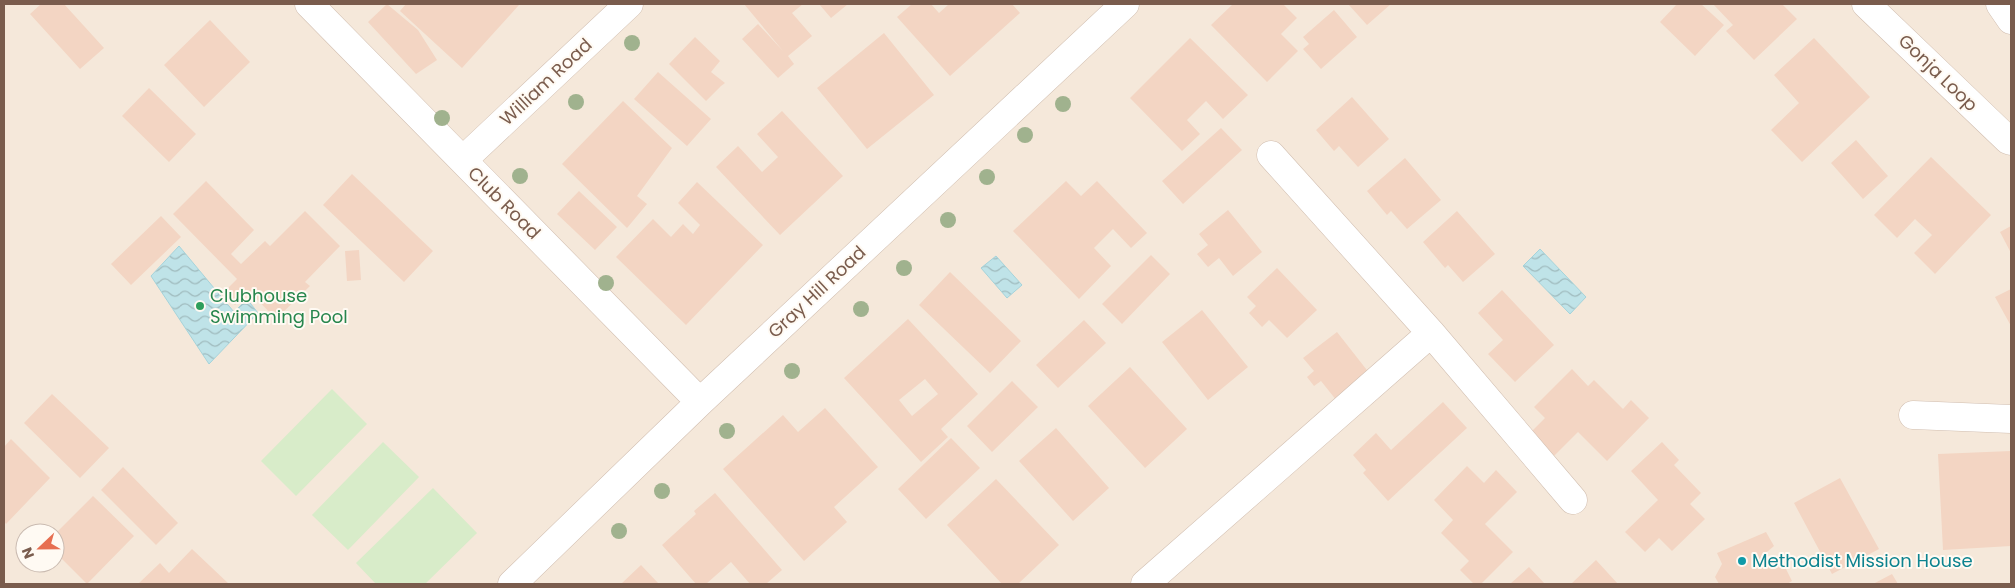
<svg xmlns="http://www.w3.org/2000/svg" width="2015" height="588" font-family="Poppins,sans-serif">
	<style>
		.residential { fill: #f5e8da; fill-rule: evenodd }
		.green { fill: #d8ecc9 }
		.water { fill: url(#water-waves); stroke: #a5d3da }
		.building { fill: #f3d5c3; fill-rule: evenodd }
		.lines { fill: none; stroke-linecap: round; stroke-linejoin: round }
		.minor-casing { stroke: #d1beb0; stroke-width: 29 }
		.minor { stroke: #fff; stroke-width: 28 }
		.tree { fill: #a0b28e }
		.leisure-dot { fill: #2e9e5b; stroke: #fffaf3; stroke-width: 2 }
		.culture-dot { fill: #0f9aa8; stroke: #fffaf3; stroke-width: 2 }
		.labels { text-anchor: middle; stroke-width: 4; stroke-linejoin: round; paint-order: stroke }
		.street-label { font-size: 18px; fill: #7a5c4d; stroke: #fffaf3 }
		.leisure-label { font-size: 18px; fill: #27864d; stroke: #fffaf3; text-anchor: start }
		.culture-label { font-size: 18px; fill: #0d838f; stroke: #fffaf3; text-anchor: start }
	</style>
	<defs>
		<pattern id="water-waves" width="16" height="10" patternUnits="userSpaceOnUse" patternTransform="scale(1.25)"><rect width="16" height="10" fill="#bfe3e8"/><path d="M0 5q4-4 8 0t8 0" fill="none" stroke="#a0bbbe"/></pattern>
	</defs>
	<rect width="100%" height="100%" fill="#fdf6ec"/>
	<path class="residential" d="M4 4H2011V584H4ZM25 533H55V563H25Z"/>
	<path class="green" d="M332 389 367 424 296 496 261 461Z
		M383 442 419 477 348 550 312 515Z
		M433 488 477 533 425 584H376L356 563Z"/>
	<path class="water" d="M179 246 234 312 247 299 258 313 209 364 151 276Z
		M1540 249 1586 297 1570 314 1523 266Z
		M996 256 1022 285 1007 298 981 268Z"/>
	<path class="building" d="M41 4H64L104 48 80 69 30 14Z
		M387 4 418 30 437 60 416 74 368 22Z
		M406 4H444L445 5 447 4 519 5 462 68 400 11Z
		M744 4H803L792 13 812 36 788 56 794 64 778 78 742 39 758 24 783 51Z
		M819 4H848L831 18Z
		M912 4H931L939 13 949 4H1012L1020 13 950 76 897 17Z
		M1233 4H1283L1297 18 1281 34 1298 51 1267 82 1211 25Z
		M1348 4H1391L1367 25Z
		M1677 4H1701L1724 25 1695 56 1660 22Z
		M1713 4H1782L1797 19 1754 60 1726 31 1733 25Z
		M1334 10 1357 37 1321 69 1303 49 1309 44 1303 37Z
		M210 20 250 62 204 107 164 65Z
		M884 33 934 95 867 149 817 88Z
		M695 37 720 61 711 72 725 83 721 86 706 101 669 64Z
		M1190 38 1248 95 1223 119 1206 101 1187 120 1200 134 1182 151 1130 98Z
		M1814 38 1870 97 1802 162 1771 130 1799 103 1774 75Z
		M658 72 711 119 687 146 634 99Z
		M149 88 196 134 169 162 122 116Z
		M1352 97 1389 139 1358 167 1339 146 1334 151 1316 130Z
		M623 101 672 148 637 196 647 204 627 228 562 164Z
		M782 111 843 176 780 235 716 167 738 146 762 172 778 157 757 134Z
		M1221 128 1242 150 1183 204 1162 181Z
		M1856 140 1888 176 1863 199 1831 163Z
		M1931 157 1991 215 1935 274 1914 253 1932 235 1915 219 1897 238 1874 215Z
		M1405 158 1441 200 1407 229 1391 211 1387 215 1367 191Z
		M352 174 433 251 404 282 323 205Z
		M206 181 254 230 231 254 241 264 265 241 270 246 305 211 340 246 305 282 310 286 276 319 249 291 235 305 223 293 237 279 173 214Z
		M1066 181 1081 196 1097 181 1147 233 1131 248 1113 229 1094 248 1111 266 1079 299 1013 231Z
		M697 182 763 245 686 325 616 257 653 219 671 237 683 224 693 234 700 225 678 203Z
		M579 191 617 227 595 250 557 214Z
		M1228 210 1262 252 1233 276 1219 258 1208 267 1197 254 1208 245 1199 234Z
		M1457 211 1495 254 1463 282 1448 265 1445 268 1423 242Z
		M161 216 181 237 131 285 111 264Z
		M2011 226V253L2000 232Z
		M359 250 361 280 347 281 345 251Z
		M1151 255 1170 274 1122 324 1102 304Z
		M1277 268 1317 310 1287 338 1269 320 1262 327 1249 313 1256 306 1247 297Z
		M950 272 1021 341 990 373 919 305Z
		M2011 289V326L1995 297Z
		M1502 290 1554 345 1515 382 1488 354 1503 340 1478 313Z
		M1202 310 1248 367 1208 400 1162 342Z
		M908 319 978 394 941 429 948 437 921 462 844 378ZM925 379 938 394 912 416 899 400Z
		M1084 320 1106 343 1058 388 1036 365Z
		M1337 332 1370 374 1337 401 1321 381 1314 386 1307 377 1314 371 1303 358Z
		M1130 367 1187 429 1145 468 1088 406Z
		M1572 369 1588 386 1594 380 1623 409 1631 400 1649 418 1607 461 1578 432 1554 456 1530 433 1545 418 1534 407Z
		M1012 381 1038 407 992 452 967 426Z
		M52 394 109 448 80 478 24 423Z
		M1443 402 1467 428 1388 501 1363 473 1366 470 1353 455 1376 433 1391 450Z
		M825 408 878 467 834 507 847 522 804 561 723 469 783 415 798 432Z
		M1056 428 1109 488 1073 521 1019 461Z
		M951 438 980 468 926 519 898 489Z
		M11 439 50 478 6 524 4 521V447Z
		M1662 442 1679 460 1674 465 1701 493 1690 504 1705 519 1672 551 1659 538 1645 552 1625 532 1658 500 1631 471Z
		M2011 451V546L1943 550 1938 454Z
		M1467 466 1484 483 1496 470 1517 492 1485 524 1513 552 1481 584H1474L1460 570 1469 561 1441 533 1453 520 1434 500Z
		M123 467 178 523 156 545 101 490Z
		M1840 478 1879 549 1832 574 1794 503Z
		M996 479 1059 545 1018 584H1002L947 525Z
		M715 493 782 570 766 584H750L731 562 706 584H696L662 545 696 514 694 511Z
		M93 496 134 536 87 584 55 552V534Z
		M1766 532 1774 546 1761 557 1765 564 1779 555 1792 581 1787 584H1719L1715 577 1722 564 1717 553Z
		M192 549 229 584H138L160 563 169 573Z
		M1596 560 1618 584H1571Z
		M641 565 659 584H621Z
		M1529 567 1545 584H1510Z
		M1892 574 1898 584H1873Z"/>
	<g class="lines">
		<defs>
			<path id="minor" d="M309 4 700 402
				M1866 4 2008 140 2011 141
				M2000 4 2011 20
				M463 160 629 4
				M1431 333 1573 500
				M1913 415 2011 419
				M512 584 700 402 1125 4
				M1145 584 1431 333 1271 155"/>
		</defs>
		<use href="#minor" class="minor-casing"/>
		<use href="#minor" class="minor"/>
	</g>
	<g class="tree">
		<circle cx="632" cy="43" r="8"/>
		<circle cx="576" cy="102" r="8"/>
		<circle cx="1063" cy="104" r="8"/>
		<circle cx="442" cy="118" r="8"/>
		<circle cx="1025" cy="135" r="8"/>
		<circle cx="520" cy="176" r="8"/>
		<circle cx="987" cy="177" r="8"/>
		<circle cx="948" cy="220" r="8"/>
		<circle cx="904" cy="268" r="8"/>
		<circle cx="606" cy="283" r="8"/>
		<circle cx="861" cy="309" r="8"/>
		<circle cx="792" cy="371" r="8"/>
		<circle cx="727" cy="431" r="8"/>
		<circle cx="662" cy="491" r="8"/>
		<circle cx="619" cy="531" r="8"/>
	</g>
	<circle class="leisure-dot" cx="200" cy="306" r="5"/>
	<circle class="culture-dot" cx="1742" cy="561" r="5"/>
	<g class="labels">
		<g class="street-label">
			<text transform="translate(1938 73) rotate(44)" y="6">Gonja Loop</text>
			<text transform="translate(546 82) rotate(-43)" y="6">William Road</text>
			<text transform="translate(504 203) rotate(45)" y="6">Club Road</text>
			<text transform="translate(817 292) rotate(-43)" y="6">Gray Hill Road</text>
		</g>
		<g class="leisure-label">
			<text x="210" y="302">Clubhouse<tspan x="210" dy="21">Swimming Pool</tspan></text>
		</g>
		<g class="culture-label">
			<text x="1752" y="567">Methodist Mission House</text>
		</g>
	</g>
	<rect width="2015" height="588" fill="none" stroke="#7a5c4d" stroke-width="10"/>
	<g transform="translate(40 548) rotate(248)"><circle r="24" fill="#fffaf3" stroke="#cabbb1"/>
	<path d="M0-4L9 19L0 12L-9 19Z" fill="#e76f51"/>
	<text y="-8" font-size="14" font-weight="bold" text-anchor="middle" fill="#7a5c4d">N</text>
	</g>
</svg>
